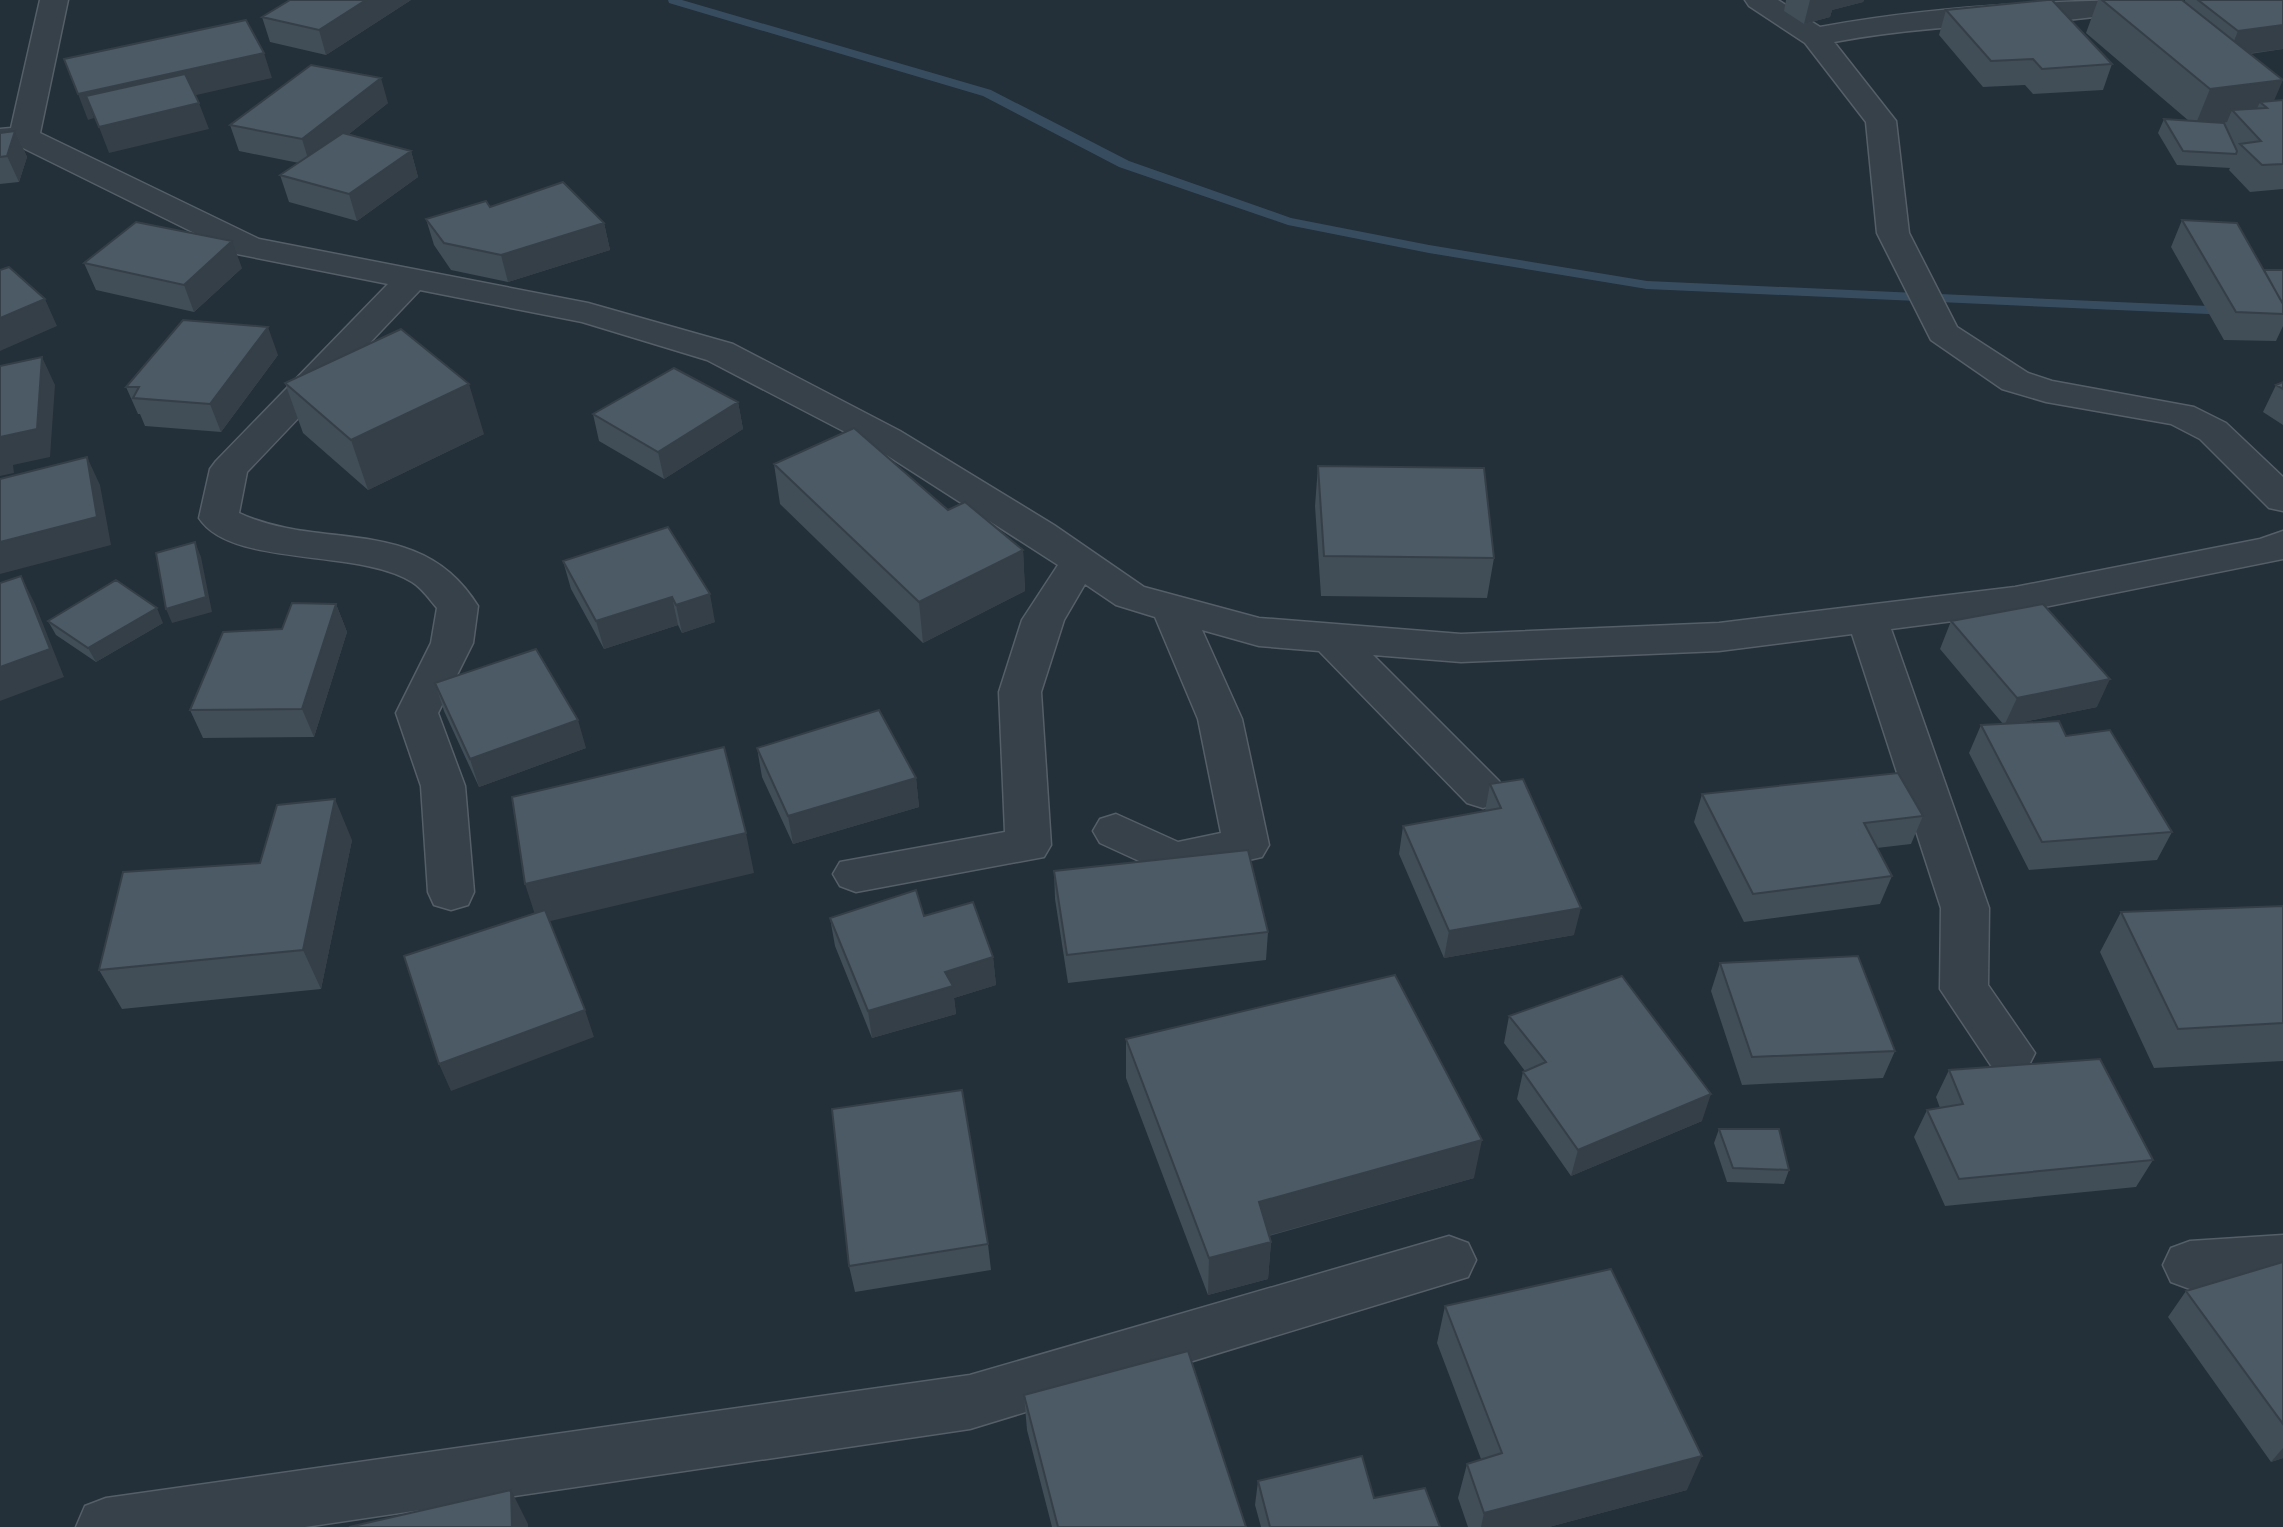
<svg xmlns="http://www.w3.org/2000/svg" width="2283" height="1527" font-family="Lato,sans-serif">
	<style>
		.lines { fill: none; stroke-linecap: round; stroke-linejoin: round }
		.stream { fill: #374d5f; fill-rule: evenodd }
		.minor-casing { stroke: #555f68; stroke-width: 3 }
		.minor { fill: #37414a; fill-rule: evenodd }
		.wall { fill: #414d57 }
		.shaded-wall { fill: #353f47 }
		.building { fill: #4c5a65; stroke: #353f47; stroke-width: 2 }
	</style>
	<rect width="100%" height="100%" fill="#232f39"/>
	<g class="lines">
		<path class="stream" d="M668 0H682L991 90 1129 161 1291 218 1429 245 1647 281 2231 307 2238 311 2231 315 1647 289 1429 253 1288 225 1119 167 983 96 669 3Z"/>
		<defs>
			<path id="minor" d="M40 0H68L40 133 259 239 588 303 733 344 900 431 1054 525 1144 587 1259 618 1461 634 1719 623 2015 587 2260 539 2283 531V559L2015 613 1891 629 1989 908 1988 985 2035 1053 2028 1067 2010 1073 1992 1067 1940 989 1941 908 1852 634 1719 651 1461 662 1373 655 1499 781 1505 792 1499 803 1483 808 1467 803 1319 651 1259 646 1202 630 1242 719 1269 845 1262 857 1174 877 1100 843 1093 831 1100 819 1116 814 1178 842 1221 833 1198 719 1155 617 1116 605 1085 584 1064 620 1041 692 1051 845 1044 857 856 892 840 886 833 874 840 862 1005 832 999 692 1022 620 1058 565 874 447 707 360 582 322 420 290 247 472 239 513C322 552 421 513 478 606L473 643 438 713 465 786 474 892 468 905 451 910 434 905 428 892 421 786 396 713 431 643 437 608C430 600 422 588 412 582 359 548 231 568 199 518L210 469 216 461 388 284 237 254 19 146 0 147V129L11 128Z
				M1745 0H1778L1820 27C1934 6 2050 0 2166 0L2162 6 2152 8C2120 13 2087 19 2054 21 1980 25 1908 28 1834 42L1896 121 1909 233 1957 327 2028 373 2052 381 2194 407 2226 423 2283 477V511L2269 508 2200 439 2171 424 2046 402 2002 389 1931 340 1877 233 1866 122 1805 43 1749 6Z
				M2283 1235V1283L2190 1289 2171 1282 2163 1265 2171 1248 2190 1241Z
				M1449 1236 1468 1243 1476 1260 1468 1277 970 1429 305 1527H76L85 1506 106 1498 970 1375Z"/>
		</defs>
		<use href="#minor" class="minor-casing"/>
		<use href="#minor" class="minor"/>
	</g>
	<path class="wall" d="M411 0 326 55 270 42 262 17Z
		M1786 0H1864L1863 2 1832 10 1830 17 1804 24 1784 11Z
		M2098 0H2182L2184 2 2185 0H2283V49L2250 54 2274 100H2283V189L2250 192 2229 170 2230 168 2177 165 2158 133 2164 119 2189 121 2086 33Z
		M1946 10 2112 64 2103 90 2033 94 2025 85 1983 87 1939 35Z
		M388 103 349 134 411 151 418 177 357 221 289 202 280 175 299 163 239 151 230 125Z
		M15 131 27 157 19 182 0 184V133Z
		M490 207 604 223 610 250 508 282 451 270 434 245 426 219Z
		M2182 220 2264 270H2283V326L2276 341 2224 340 2171 247Z
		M84 263 242 268 194 312 96 290Z
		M278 355 221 432 145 426 140 414H138L126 387Z
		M2283 382V425L2263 412 2276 385Z
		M285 383 484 434 368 490 303 433Z
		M738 402 743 429 664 479 599 441 593 414Z
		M774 464 948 510 1023 550 1025 591 923 643 780 504Z
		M1318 466 1494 558 1487 598 1321 596 1315 506Z
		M668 527 715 622 682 633 678 625 604 649 571 589 563 561Z
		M336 604 347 632 314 737 203 738 190 710Z
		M48 621 163 623 96 662 56 635Z
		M1951 621 2097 707 2018 723 2066 736 2172 832 2157 860 2029 870 1969 753 1981 725 2003 724 1940 649Z
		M435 683 586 748 479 787 444 711Z
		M757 748 916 778 919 807 793 844 762 777Z
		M1490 784 1574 935 1444 958 1399 854 1403 826 1485 811Z
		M1702 794 1923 816 1911 844 1877 848 1892 876 1880 904 1744 922 1694 822Z
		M352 840 321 989 122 1009 99 970 260 863Z
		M1054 871 1268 932 1266 960 1068 983 1055 899Z
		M2283 906V1061L2154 1068 2100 952 2121 912Z
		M924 916 993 957 996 985 954 998 956 1014 872 1038 835 946 830 918Z
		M1720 963 1895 1051 1883 1078 1742 1085 1711 991Z
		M1509 1016 1702 1121 1571 1176 1517 1099 1523 1072 1525 1071 1504 1043Z
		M1126 1039 1474 1178 1269 1236 1271 1242 1268 1279 1208 1295 1126 1078Z
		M1949 1070 2153 1160 2136 1187 1945 1206 1914 1137 1927 1110 1940 1108 1936 1097Z
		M1719 1129 1789 1170 1784 1184 1727 1182 1714 1143Z
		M988 1244 991 1270 855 1292 849 1266Z
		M2283 1262V1458L2271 1462 2168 1317 2186 1291Z
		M1445 1306 1687 1490 1549 1527H1468L1458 1498 1467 1464 1481 1459 1437 1343Z
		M1024 1395 1246 1527H1052L1027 1430Z
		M1258 1481 1374 1498 1440 1527H1261L1255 1505Z"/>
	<path class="shaded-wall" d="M366 0H411L326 55 319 30Z
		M1810 0H1864L1863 2 1832 10 1830 17 1804 24Z
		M2283 25V49L2228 56 2238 31Z
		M264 53 272 78 95 118 86 96 94 118 88 120 78 94Z
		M381 78 388 103 310 165 302 139Z
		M2283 80 2267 117V108L2260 102 2252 119 2232 110 2227 122 2195 126 2210 89Z
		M199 103 209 129 109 153 99 127Z
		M15 131 27 157 19 182 7 156Z
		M411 151 418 177 357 221 349 194Z
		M604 223 610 250 508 282 501 255Z
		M232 241 242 268 194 312 184 285Z
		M45 299 57 326 0 351V318Z
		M268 327 278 355 221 432 210 404Z
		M42 357 55 385 50 457 13 465 14 473 0 476V437Z
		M469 384 484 434 368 490 351 440Z
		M738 402 743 429 664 479 658 452Z
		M87 457 100 485 111 545 0 574V542Z
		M195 542 201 557 212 612 172 623 166 609Z
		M1023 550 1025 591 923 643 919 602Z
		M21 576 35 604 64 677 0 701V667Z
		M710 594 715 622 682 633 676 605Z
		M672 597 678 625 604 649 596 621Z
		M336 604 347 632 314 737 302 709Z
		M157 608 163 623 96 662 88 648Z
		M2110 679 2097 707 2004 726 2017 698Z
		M578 720 586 748 479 787 470 759Z
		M916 778 919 807 793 844 788 816Z
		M335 799 352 840 321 989 303 950Z
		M746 833 754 873 538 924 525 884Z
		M1581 908 1574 935 1444 958 1449 931Z
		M993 957 996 985 954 998 956 1014 872 1038 868 1011 945 972Z
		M585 1010 594 1037 451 1091 439 1064Z
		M1711 1094 1702 1121 1571 1176 1578 1150Z
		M1482 1140 1474 1178 1256 1239 1259 1202Z
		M1271 1242 1268 1279 1208 1295 1209 1258Z
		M2283 1448V1458L2271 1462Z
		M1702 1456 1687 1490 1549 1527H1481L1484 1513Z
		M511 1490 528 1524V1527H512Z"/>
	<path class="building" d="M290 0H366L319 30 262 17Z
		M2047 0H2052L2112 64 2042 69 2033 59 1991 61 1946 10Z
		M2102 0H2182L2283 80 2210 89Z
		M2198 0H2283V25L2238 31Z
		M246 20 264 53 78 94 64 59Z
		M311 65 381 78 302 139 230 125Z
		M185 74 199 103 99 127 86 96Z
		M2283 100V164L2262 165 2240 144 2261 141 2232 110 2267 108 2260 102Z
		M2164 119 2224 123 2237 151 2236 154 2183 151Z
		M15 131 7 156 0 157V133Z
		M343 133 411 151 349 194 280 175Z
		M563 182 604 223 501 255 444 243 426 219 486 201 490 207Z
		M2182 220 2237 223 2283 304V314L2236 312Z
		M136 222 232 241 184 285 84 263Z
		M9 267 45 299 0 318V270Z
		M2264 270H2283V303L2280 299Z
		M183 320 268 327 210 404 133 398 139 387H126Z
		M401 329 469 384 351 440 285 383Z
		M42 357 37 429 0 437V366Z
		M674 368 738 402 658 452 593 414Z
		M2283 382V389L2276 385Z
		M854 428 948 510 965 502 1023 550 919 602 774 464Z
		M87 457 97 517 0 542V479Z
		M1318 466 1484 468 1494 558 1324 556Z
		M668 527 710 594 676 605 672 597 596 621 563 561Z
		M195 542 206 597 166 609 156 553Z
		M21 576 50 649 0 667V583Z
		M116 580 157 608 88 648 48 621Z
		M292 603 336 604 302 709 190 710 223 632 282 629Z
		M2043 604 2110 679 2017 698 1951 621Z
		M536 649 578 720 470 759 435 683Z
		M879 710 916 778 788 816 757 748Z
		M2059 721 2066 736 2110 730 2172 832 2042 842 1981 725Z
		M724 747 746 833 525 884 512 797Z
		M1898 773 1923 816 1864 823 1892 876 1753 894 1702 794Z
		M1523 779 1581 908 1449 931 1403 826 1501 808 1490 784Z
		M335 799 303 950 99 970 123 872 260 863 277 805Z
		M1248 850 1268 932 1067 955 1054 871Z
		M916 890 924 916 973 902 993 957 945 972 953 986 868 1011 830 918Z
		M2283 906V1023L2178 1029 2121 912Z
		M545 910 585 1010 439 1064 404 956Z
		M1858 956 1895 1051 1752 1057 1720 963Z
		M1395 975 1482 1140 1259 1202 1271 1242 1209 1258 1126 1039Z
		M1622 976 1711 1094 1578 1150 1523 1072 1546 1062 1509 1016Z
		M2100 1059 2153 1160 1959 1179 1927 1110 1963 1104 1949 1070Z
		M962 1090 988 1244 849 1266 832 1109Z
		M1719 1129H1779L1789 1170 1733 1168Z
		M2283 1262V1424L2186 1291Z
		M1611 1269 1702 1456 1484 1513 1467 1464 1502 1453 1445 1306Z
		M1188 1351 1246 1527H1058L1024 1395Z
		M1362 1456 1374 1498 1425 1488 1440 1527H1270L1258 1481Z
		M511 1490 512 1527H349Z"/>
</svg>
